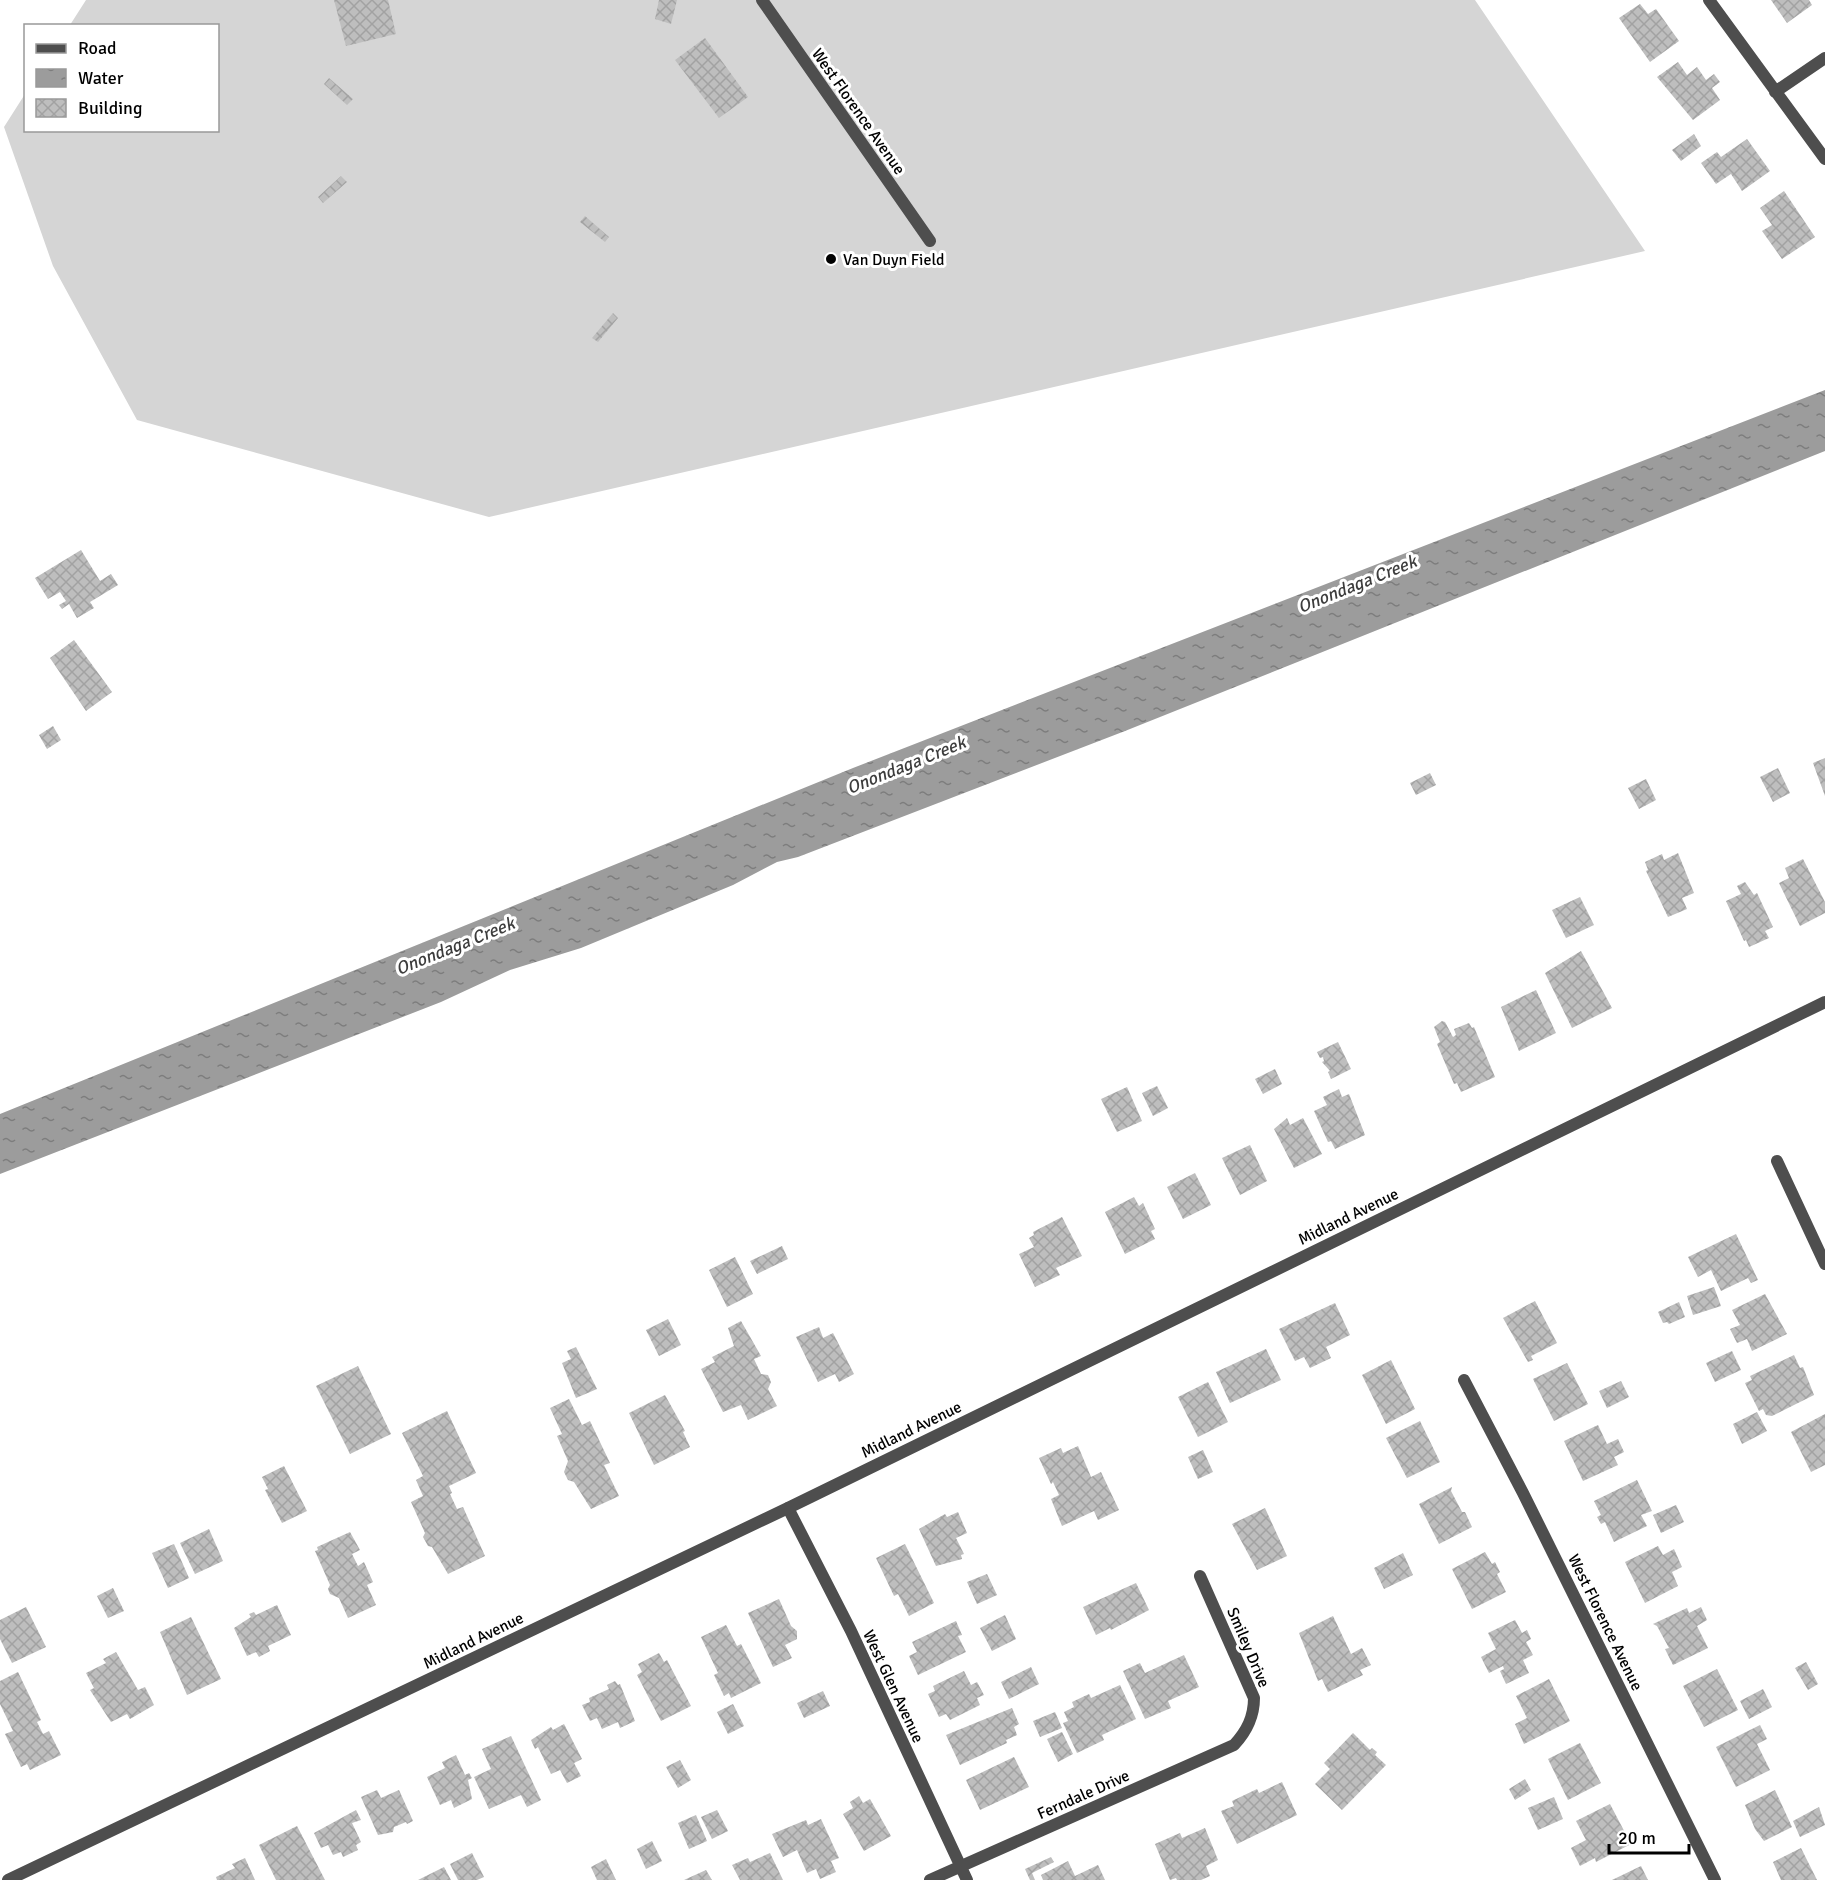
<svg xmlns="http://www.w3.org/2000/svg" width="1825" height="1880" font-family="Signika,sans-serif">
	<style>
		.pitch { fill: #d5d5d5 }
		.water { fill: url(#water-ripples) }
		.building { fill: url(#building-cross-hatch) }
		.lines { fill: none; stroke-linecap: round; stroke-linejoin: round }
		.minor { stroke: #4e4e4e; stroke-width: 12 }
		.tertiary { stroke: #4e4e4e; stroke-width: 12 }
		.poi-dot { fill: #000; stroke: #fff; stroke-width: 2 }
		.labels { text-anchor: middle; stroke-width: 6; stroke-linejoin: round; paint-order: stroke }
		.street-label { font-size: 16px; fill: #000; stroke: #fff }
		.poi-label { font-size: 16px; fill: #000; stroke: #fff; text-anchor: start }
		.water-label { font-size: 18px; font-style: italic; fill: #3d3d3d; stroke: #fff }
	</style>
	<defs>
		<pattern id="water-ripples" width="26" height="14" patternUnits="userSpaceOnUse" patternTransform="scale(1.5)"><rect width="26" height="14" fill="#9c9c9c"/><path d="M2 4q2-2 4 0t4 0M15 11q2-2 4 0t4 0" fill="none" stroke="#7d7d7d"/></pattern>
		<pattern id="building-cross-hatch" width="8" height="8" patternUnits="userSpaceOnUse" patternTransform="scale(1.5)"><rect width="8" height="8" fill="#bebebe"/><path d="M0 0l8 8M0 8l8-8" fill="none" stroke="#a2a2a2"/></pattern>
	</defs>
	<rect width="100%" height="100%" fill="#fff"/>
	<path class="pitch" d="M86 0H1475L1645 251 489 517 137 420 53 266 4 127 25 94 26 130H218V26L70 25Z"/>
	<path class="water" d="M1825 390V451L1125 731 798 857 777 862 733 885 581 948 510 970 441 1002 0 1174V1114L853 768Z"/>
	<path class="building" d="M334 0H388L396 34 346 46Z
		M659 0H677L671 24 655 19Z
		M1771 0H1809L1812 5 1787 23Z
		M1640 4 1648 14 1656 9 1679 41 1650 62 1619 18Z
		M705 38 748 97 719 118 675 60Z
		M1678 62 1687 75 1697 67 1706 80 1714 74 1720 82 1712 88 1720 100 1693 120 1657 77Z
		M329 78 353 99 347 105 324 84Z
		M1694 134 1701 146 1681 161 1672 150Z
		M1747 139 1770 171 1742 191 1731 174 1716 184 1701 163 1717 152 1721 157Z
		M341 176 347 182 323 203 318 197Z
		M1784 191 1815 237 1782 259 1762 231 1772 225 1760 208Z
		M585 216 609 237 605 242 580 222Z
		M613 313 618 318 598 342 592 338Z
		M81 550 100 581 111 574 118 585 90 602 94 608 77 618 69 604 62 609 59 605 66 601 60 592 48 599 35 578Z
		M74 640 112 692 86 711 50 658Z
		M53 726 61 740 47 749 39 735Z
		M1825 758V796L1813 763Z
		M1778 768 1790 793 1773 802 1760 777Z
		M1430 773 1436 785 1416 795 1410 783Z
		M1646 779 1656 800 1639 809 1628 788Z
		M1678 853 1694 893 1682 898 1687 909 1668 917 1646 871 1648 870 1645 862 1662 854 1664 860Z
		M1803 859 1825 902V913L1800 926 1779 883 1789 878 1785 868Z
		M1745 882 1754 895 1757 893 1773 927 1765 931 1769 938 1749 947 1746 940 1744 941 1726 901 1741 894 1737 886Z
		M1580 897 1594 925 1566 938 1552 910Z
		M1581 951 1612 1008 1572 1028 1545 973Z
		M1536 990 1556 1033 1519 1051 1501 1007Z
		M1442 1021 1445 1022 1453 1037 1456 1035 1454 1029 1469 1023 1472 1028 1474 1027 1495 1077 1461 1092 1457 1083 1454 1084 1437 1044 1440 1042 1434 1027Z
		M1338 1042 1351 1069 1331 1079 1328 1072 1330 1071 1322 1062 1324 1061 1323 1057 1320 1058 1317 1052Z
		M1275 1069 1282 1084 1263 1094 1255 1079Z
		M1157 1086 1168 1108 1153 1116 1142 1093Z
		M1127 1087 1142 1121 1117 1132 1101 1099Z
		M1339 1089 1342 1097 1349 1094 1365 1135 1335 1149 1331 1141 1328 1142 1314 1111 1327 1105 1323 1097Z
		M1287 1118 1290 1125 1303 1118 1322 1154 1294 1168 1274 1129Z
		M1250 1145 1267 1181 1240 1195 1222 1158Z
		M1195 1173 1211 1205 1183 1219 1167 1187Z
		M1134 1197 1139 1206 1143 1203 1155 1229 1151 1231 1155 1239 1125 1254 1105 1212Z
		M1062 1217 1082 1256 1056 1268 1060 1275 1035 1287 1019 1254 1034 1247 1029 1238 1034 1235 1033 1232Z
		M1736 1234 1758 1280 1751 1283 1748 1278 1721 1291 1711 1270 1698 1277 1688 1257Z
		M782 1246 788 1259 757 1274 750 1261Z
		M735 1257 753 1294 727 1307 709 1270Z
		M1714 1287 1721 1306 1693 1315 1687 1296Z
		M1765 1294 1787 1334 1752 1351 1747 1339 1737 1343 1730 1329 1740 1325 1732 1310Z
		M1535 1301 1557 1343 1531 1356 1533 1360 1528 1362 1503 1318Z
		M1679 1302 1685 1317 1669 1324 1667 1322 1663 1323 1658 1312Z
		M1335 1303 1350 1335 1326 1347 1331 1358 1310 1368 1304 1357 1295 1361 1279 1329Z
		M668 1319 681 1345 659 1356 646 1330Z
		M741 1321 761 1356 754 1359 761 1374 768 1375 771 1382 768 1389 777 1406 748 1420 741 1405 723 1412 701 1369 715 1362 712 1357 734 1346 728 1328Z
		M819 1327 823 1338 833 1333 854 1374 839 1382 835 1374 818 1382 796 1337Z
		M576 1347 597 1389 576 1398 562 1363 571 1359 567 1351Z
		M1266 1349 1281 1380 1230 1403 1216 1372Z
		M1732 1351 1741 1370 1715 1382 1706 1363Z
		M1794 1355 1800 1368 1803 1367 1814 1395 1772 1416 1766 1415 1763 1409 1759 1411 1745 1383 1752 1380 1750 1376Z
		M1391 1360 1415 1409 1386 1424 1362 1375Z
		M1567 1363 1588 1404 1554 1421 1533 1379Z
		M358 1366 391 1434 350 1454 316 1386Z
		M1621 1381 1629 1397 1607 1408 1599 1391Z
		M1208 1382 1228 1422 1198 1437 1178 1397Z
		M665 1395 685 1431 683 1432 690 1447 654 1465 629 1413Z
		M569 1399 582 1425 590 1421 610 1463 604 1465 619 1496 591 1509 574 1482 568 1480 564 1472 568 1461 557 1436 562 1434 550 1408Z
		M447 1411 476 1473 449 1486 452 1493 450 1494 457 1509 463 1507 485 1556 448 1574 432 1547 428 1546 423 1537 425 1533 411 1502 423 1496 416 1480 423 1476 402 1433Z
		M1757 1412 1767 1431 1742 1444 1733 1424Z
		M1825 1414V1465L1811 1472 1791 1432Z
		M1420 1421 1440 1462 1407 1478 1386 1438Z
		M1598 1425 1607 1444 1618 1439 1624 1452 1614 1457 1618 1465 1583 1481 1564 1441Z
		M1078 1446 1091 1477 1101 1472 1119 1510 1098 1520 1094 1511 1062 1526 1051 1499 1059 1495 1053 1482 1051 1484 1039 1458 1061 1448 1063 1453Z
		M1203 1450 1213 1472 1198 1479 1188 1457Z
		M284 1466 307 1511 282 1523 265 1490 268 1489 262 1477Z
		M1637 1480 1652 1511 1641 1515 1647 1526 1614 1542 1605 1522 1601 1524 1597 1517 1601 1515 1594 1501Z
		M1452 1487 1451 1491 1462 1512H1465L1472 1527 1439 1544 1419 1504Z
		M1676 1505 1684 1522 1661 1533 1653 1515Z
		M1265 1508 1287 1556 1257 1570 1232 1524Z
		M958 1512 967 1533 956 1538 964 1554 961 1555 962 1559 936 1566 919 1529 945 1514 947 1517Z
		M209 1529 223 1561 195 1574 180 1543Z
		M350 1532 360 1550 352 1554 358 1566 364 1562 373 1582 367 1585 376 1605 348 1618 339 1598 330 1594 328 1589 330 1585 315 1551 318 1550 317 1547Z
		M174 1544 189 1578 168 1588 152 1553Z
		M905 1544 934 1603 909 1616 898 1594 894 1596 876 1558Z
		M1658 1546 1663 1555 1674 1549 1682 1567 1672 1572 1678 1586 1645 1603 1625 1562Z
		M1485 1552 1492 1564 1495 1562 1500 1572 1497 1574 1506 1592 1472 1609 1452 1569Z
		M1403 1553 1413 1575 1384 1589 1374 1568Z
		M987 1574 997 1595 977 1604 967 1582Z
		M1136 1583 1149 1610 1111 1630 1110 1628 1096 1635 1083 1607Z
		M113 1588 124 1611 108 1618 97 1596Z
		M779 1599 791 1626 797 1631V1639L785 1645 792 1658 773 1667 748 1613Z
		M277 1605 291 1635 268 1646 270 1651 259 1657 256 1652 247 1656 234 1628 251 1617 249 1614 254 1612 256 1615Z
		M26 1607 46 1647 12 1663 0 1639V1620Z
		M1701 1607 1707 1620 1697 1626 1708 1648 1673 1665 1665 1649 1669 1648 1657 1626 1653 1624 1687 1608 1689 1613Z
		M1005 1615 1016 1639 992 1651 980 1628Z
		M1333 1616 1351 1654 1362 1648 1371 1665 1360 1670 1363 1675 1328 1692 1322 1679 1318 1681 1299 1633Z
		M191 1617 221 1679 187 1695 160 1632Z
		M1515 1620 1522 1633 1527 1630 1531 1639 1526 1642 1533 1655 1523 1660 1529 1673 1506 1684 1500 1671 1504 1669 1503 1666 1489 1673 1481 1657 1496 1649 1488 1633Z
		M956 1621 962 1635 958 1636 966 1652 918 1675 909 1656 917 1652 912 1642Z
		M726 1625 737 1646 741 1644 761 1683 731 1698 729 1693 724 1696 714 1675 718 1673 701 1637Z
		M116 1652 138 1690 145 1687 154 1705 130 1719 127 1714 111 1722 90 1690 94 1688 86 1673 106 1663 103 1659Z
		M659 1653 664 1662 667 1660 691 1706 661 1721 637 1675 642 1672 638 1664Z
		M1184 1655 1199 1687 1168 1701 1171 1708 1145 1719 1123 1671 1140 1663 1145 1673Z
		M1806 1662 1818 1684 1808 1690 1795 1668Z
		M1031 1667 1039 1684 1009 1699 1001 1682Z
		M1717 1669 1738 1710 1704 1727 1683 1686Z
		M964 1671 971 1685 977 1682 984 1695 977 1698 980 1705 950 1720 946 1714 939 1717 928 1694 935 1691 933 1686Z
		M18 1672 41 1720 37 1722 43 1734 49 1731 61 1755 30 1770 27 1764 21 1767 5 1734 13 1731 0 1704V1681Z
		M1549 1679 1570 1721 1524 1744 1515 1724 1527 1718 1516 1696Z
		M615 1681 618 1685 620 1684 635 1721 620 1728 618 1722 602 1729 597 1718 590 1721 582 1705 590 1702 589 1698 609 1689 607 1685Z
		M1120 1685 1136 1719 1102 1735 1104 1740 1077 1753 1063 1723 1068 1721 1064 1712 1074 1707 1072 1702 1089 1694 1091 1698Z
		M1763 1689 1772 1707 1749 1719 1740 1701Z
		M823 1691 830 1706 804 1718 797 1703Z
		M733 1704 744 1726 728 1734 717 1712Z
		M1012 1708 1019 1724 1014 1727 1017 1735 1006 1740 1007 1743 960 1765 946 1735Z
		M1055 1712 1062 1728 1040 1737 1033 1721Z
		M564 1724 582 1759 574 1763 581 1776 567 1783 560 1770 551 1774 538 1747 535 1749 531 1740 551 1727 553 1730Z
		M1760 1725 1767 1739 1757 1744 1770 1770 1736 1787 1716 1747Z
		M1062 1732 1073 1754 1058 1762 1047 1739Z
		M1353 1733 1370 1750 1372 1748 1377 1752 1375 1755 1386 1765 1342 1810 1315 1784 1330 1769 1324 1763Z
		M511 1736 541 1800 527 1807 521 1795 489 1809 474 1777 491 1769 482 1749Z
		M1580 1743 1601 1783 1568 1800 1548 1759Z
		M456 1755 465 1775 469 1773 472 1778 468 1780 472 1799 454 1808 451 1800 440 1805 427 1777 445 1768 442 1762Z
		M1014 1757 1029 1787 980 1810 966 1780Z
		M680 1760 691 1780 678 1788 666 1767Z
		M1525 1779 1531 1790 1515 1800 1509 1789Z
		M1282 1782 1297 1815 1237 1844 1221 1811 1234 1806 1232 1801 1257 1789 1259 1793Z
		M377 1790 381 1798 399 1790 413 1821 407 1824 406 1822 394 1827 393 1832 378 1835 361 1797Z
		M1775 1790 1792 1827 1764 1841 1755 1829 1745 1805Z
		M859 1796 863 1803 870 1799 891 1836 864 1851 843 1814 853 1808 850 1802Z
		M1554 1797 1563 1819 1538 1830 1528 1808Z
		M1610 1804 1631 1844 1596 1862 1595 1858 1580 1866 1571 1848 1586 1840 1576 1821Z
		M1819 1807 1825 1825 1800 1837 1793 1821Z
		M356 1810 361 1820 352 1823 361 1842 356 1845 358 1850 343 1857 341 1852 333 1855 328 1845 321 1848 314 1833Z
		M717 1810 728 1831 712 1839 701 1817Z
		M696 1815 707 1841 689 1849 678 1823Z
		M821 1819 839 1858 831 1861 836 1872 820 1879 816 1869 807 1873 797 1850 783 1857 772 1834 806 1820 808 1825Z
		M297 1826 325 1880H276L259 1845Z
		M1205 1828 1218 1860 1206 1866 1210 1876 1201 1880H1177L1176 1878 1170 1880 1155 1844 1180 1833 1182 1838Z
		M652 1841 662 1861 646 1869 637 1849Z
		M1801 1848 1817 1880H1781L1773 1862Z
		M472 1853 484 1877 477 1880H458L450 1864Z
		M770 1853 783 1880H740L732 1865 748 1858 750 1862Z
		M1051 1857 1054 1862 1032 1873 1035 1880H1030L1025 1869Z
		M245 1858 255 1880H217L216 1877 235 1868 232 1864Z
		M606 1859 616 1880H597L591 1867Z
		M1068 1861 1075 1876 1098 1865 1105 1880H1043L1041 1875Z
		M1641 1866 1648 1880H1612Z
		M444 1867 451 1880H418Z
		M706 1870 712 1880H684Z"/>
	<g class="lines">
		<path class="minor" d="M762 0 930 241
			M1709 0 1825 159
			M1775 92 1825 58
			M1777 1161 1825 1264
			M1464 1380 1523 1493 1715 1880
			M788 1508 851 1631 967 1880
			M930 1880 1234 1745C1247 1731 1254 1717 1254 1698L1200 1576"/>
		<path class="tertiary" d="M8 1880 788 1508 1825 1002"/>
	</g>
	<circle class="poi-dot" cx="831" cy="259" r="6"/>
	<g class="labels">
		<g class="street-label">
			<text transform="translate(859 111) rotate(55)" y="6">West Florence Avenue</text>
			<text transform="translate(1348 1216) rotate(-26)" y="6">Midland Avenue</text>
			<text transform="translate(911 1429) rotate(-26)" y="6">Midland Avenue</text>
			<text transform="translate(1606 1622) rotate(64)" y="6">West Florence Avenue</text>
			<text transform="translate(473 1640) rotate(-26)" y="6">Midland Avenue</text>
			<text transform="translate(1249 1647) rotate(67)" y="6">Smiley Drive</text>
			<text transform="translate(894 1686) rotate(65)" y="6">West Glen Avenue</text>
			<text transform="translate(1083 1794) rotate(-24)" y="6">Ferndale Drive</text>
		</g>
		<g class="poi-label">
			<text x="843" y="265">Van Duyn Field</text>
		</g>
		<g class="water-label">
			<text transform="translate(1357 584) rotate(-22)" y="6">Onondaga Creek</text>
			<text transform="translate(906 765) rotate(-22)" y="6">Onondaga Creek</text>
			<text transform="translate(455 946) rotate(-22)" y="6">Onondaga Creek</text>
		</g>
	</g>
	<rect x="24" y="24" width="195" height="108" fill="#ffffff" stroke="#999999" stroke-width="1.5"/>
	<rect x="36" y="44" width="30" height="9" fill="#4e4e4e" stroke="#999999" stroke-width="1.5"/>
	<text x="78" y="54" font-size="18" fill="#000000">Road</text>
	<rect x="36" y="69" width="30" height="18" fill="url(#water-ripples)" stroke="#999999" stroke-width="1.5"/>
	<text x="78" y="84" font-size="18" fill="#000000">Water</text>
	<rect x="36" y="99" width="30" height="18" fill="url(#building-cross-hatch)" stroke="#999999" stroke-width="1.5"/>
	<text x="78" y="114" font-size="18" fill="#000000">Building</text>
	<path d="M1609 1844v9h80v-9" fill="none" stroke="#000000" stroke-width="3"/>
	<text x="1618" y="1844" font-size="18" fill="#000000" stroke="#ffffff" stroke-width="4.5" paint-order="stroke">20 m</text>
</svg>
